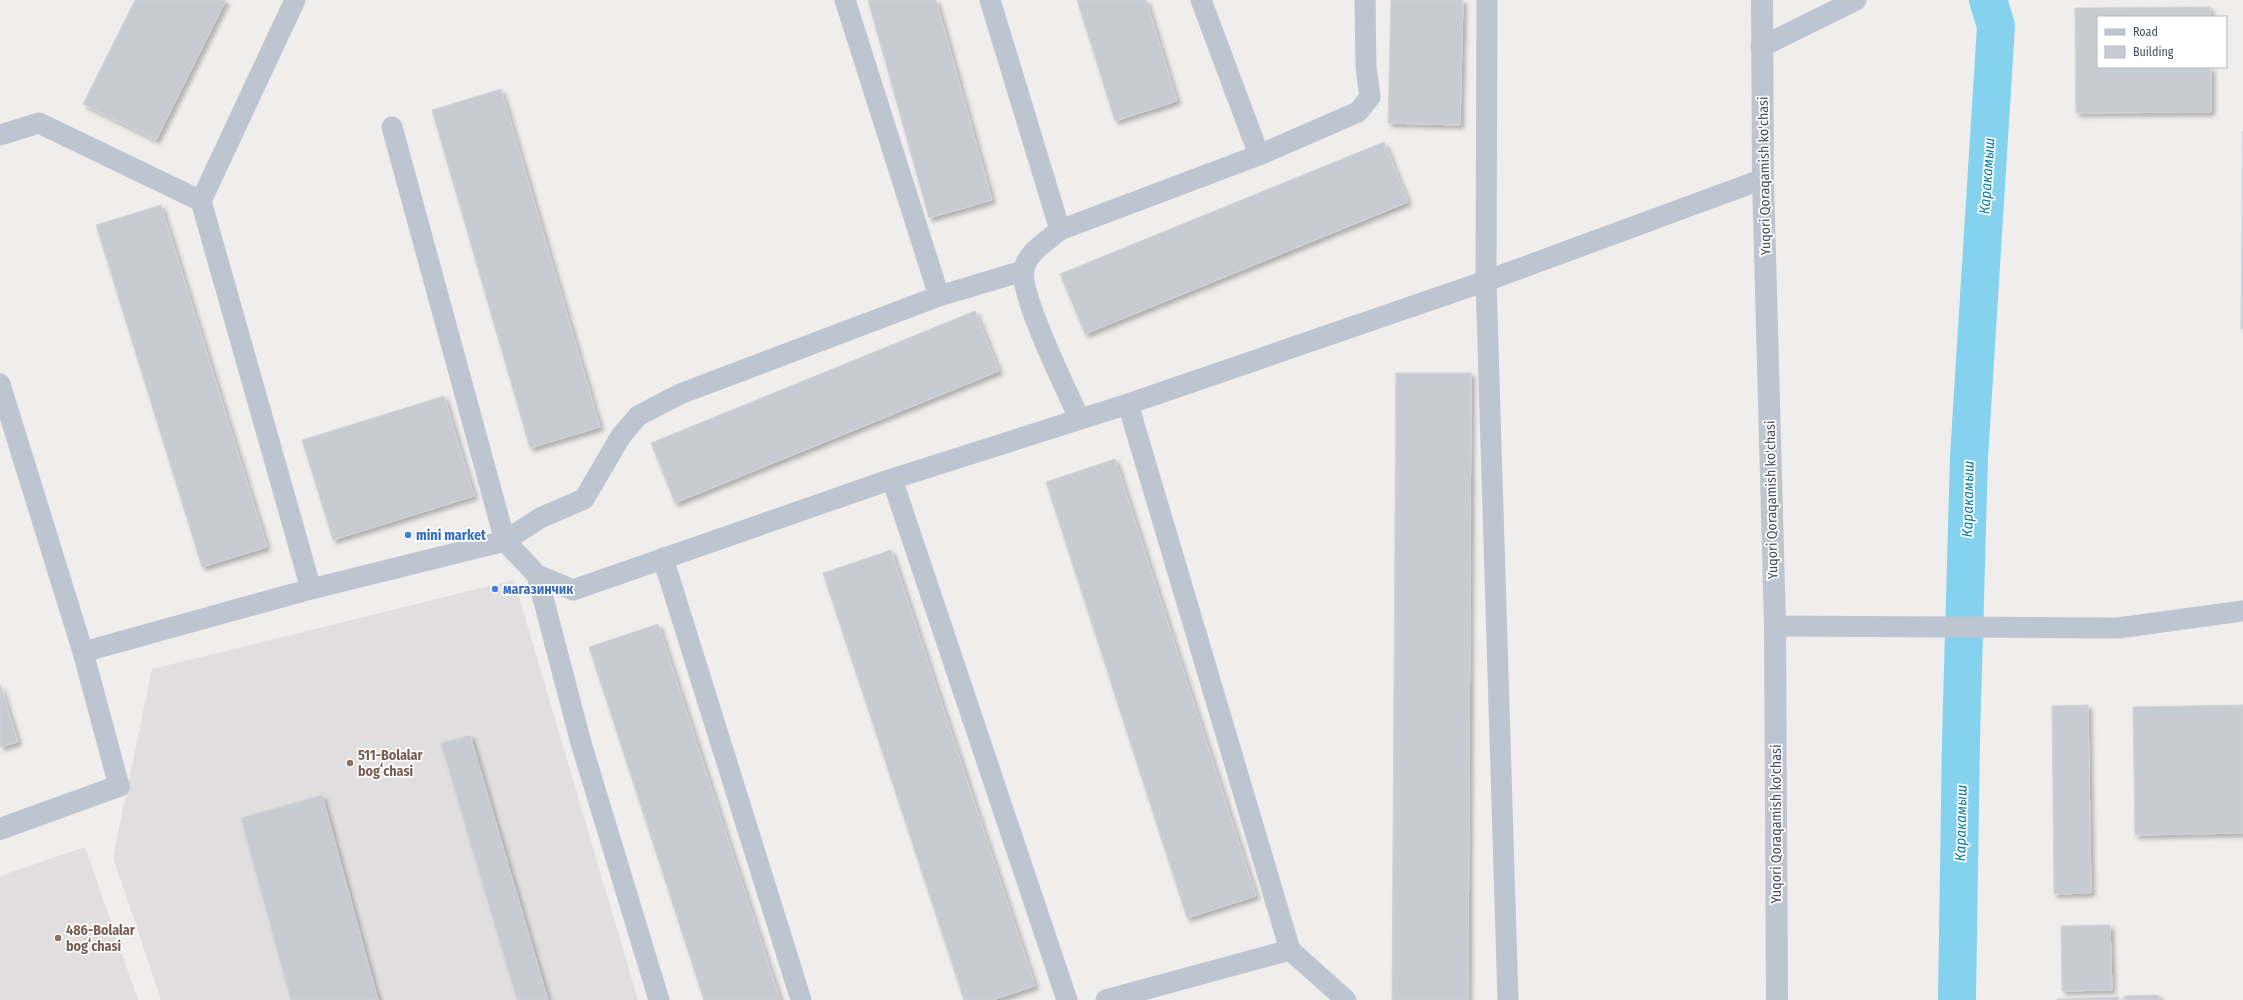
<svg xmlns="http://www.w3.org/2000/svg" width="2243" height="1000" font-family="'Fira Sans Condensed',sans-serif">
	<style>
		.education { fill: #e1dedf }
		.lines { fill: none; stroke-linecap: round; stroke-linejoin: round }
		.canal { stroke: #85d2ee; stroke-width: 38 }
		.building { fill: #c9cbd3; stroke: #d1d3d9; filter: url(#shadow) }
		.service { stroke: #bdc6d0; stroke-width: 21 }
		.minor { stroke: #bdc6d0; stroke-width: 22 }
		.shop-dot { fill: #3f7fe0; stroke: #fff; stroke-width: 1.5 }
		.education-dot { fill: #8d6e63; stroke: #fff; stroke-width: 1.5 }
		.labels { text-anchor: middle; stroke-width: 3.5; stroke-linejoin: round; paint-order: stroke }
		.street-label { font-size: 14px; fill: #454f5b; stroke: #fff }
		.shop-label { font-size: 14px; font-weight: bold; fill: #366cbe; stroke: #fff; text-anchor: start }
		.education-label { font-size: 14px; font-weight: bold; fill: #785e54; stroke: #fff; text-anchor: start }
		.water-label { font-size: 15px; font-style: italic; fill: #087faa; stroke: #fff }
	</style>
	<defs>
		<filter id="shadow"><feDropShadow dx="3.5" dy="3.5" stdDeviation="2" flood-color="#0004"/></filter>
	</defs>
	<rect width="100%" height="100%" fill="#f0eded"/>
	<path class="education" d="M514 580 638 1000H161L113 857 152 669Z
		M85 847 138 1000H0V876Z"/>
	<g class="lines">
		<path class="canal" d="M1957 1000 1961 739 1969 457 1996 26 1988 0"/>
	</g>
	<path class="building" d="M135 0H226L156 140 83 104Z
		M868 0H936L992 200 929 218Z
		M1077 0H1146L1177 101 1115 121Z
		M1391 0H1463L1460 125 1388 123Z
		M2210 7V17H2098V67H2211V112L2076 113 2075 8Z
		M501 89 600 427 530 448 432 110Z
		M2243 131V329H2241Z
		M1384 142 1408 202 1085 334 1060 274Z
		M161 205 267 547 202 567 96 225Z
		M975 311 999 371 675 503 651 443Z
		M1396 373H1471L1468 1000H1392Z
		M444 396 474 496 333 540 302 440Z
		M1115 459 1256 896 1187 918 1046 482Z
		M891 550 1035 986 993 1000H964L823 573Z
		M658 624 780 1000H704L589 647Z
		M0 684 18 742 0 747Z
		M2088 705 2091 893 2054 894 2052 706Z
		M2243 705V833L2135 835 2133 707Z
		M470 735 548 1000H517L441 743Z
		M322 795 378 1000H291L241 818Z
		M2110 925 2112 990 2062 991 2061 926Z
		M2159 995V1000H2124V996Z
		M2118 997V1000H2057V999Z"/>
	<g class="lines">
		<path class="service" d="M295 0 201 201 311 589
			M845 0 939 296
			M990 0 1060 230C1047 241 1027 252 1024 270 1019 295 1067 391 1079 418
			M1487 0 1486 281 1508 1000
			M1761 47 1856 0
			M392 127 505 541 540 518 584 499 621 436 638 416 680 394 939 296 1023 271
			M0 135 39 123 201 201
			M1259 155 1358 112 1370 97 1366 67 1365 0
			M1060 230 1259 155 1201 0
			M0 384 83 652 119 786
			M1128 404 1290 950
			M892 479 1067 1000
			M663 558 801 1000
			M537 575 581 743 659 1000
			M1775 626 2118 628 2243 611
			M83 652 311 589 505 541 537 575 573 590 892 479 1128 404 1486 281 1763 179
			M1106 1000 1290 950 1346 1000"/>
		<path class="minor" d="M1762 0 1763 179 1775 626 1777 1000
			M0 829 119 786"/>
	</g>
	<g class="shop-dot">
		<circle cx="408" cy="535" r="4"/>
		<circle cx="495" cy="589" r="4"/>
	</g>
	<g class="education-dot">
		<circle cx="350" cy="763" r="4"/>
		<circle cx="58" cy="938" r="4"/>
	</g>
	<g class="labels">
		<g class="street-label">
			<text transform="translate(1764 176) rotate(-91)" y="5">Yuqori Qoraqamish ko'chasi</text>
			<text transform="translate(1771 500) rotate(-91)" y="5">Yuqori Qoraqamish ko'chasi</text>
			<text transform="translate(1776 824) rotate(-90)" y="5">Yuqori Qoraqamish ko'chasi</text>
		</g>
		<g class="shop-label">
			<text x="416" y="540">mini market</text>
			<text x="503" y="594">магазинчик</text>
		</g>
		<g class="education-label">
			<text x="358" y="760">511-Bolalar<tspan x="358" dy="16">bogʻchasi</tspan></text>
			<text x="66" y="935">486-Bolalar<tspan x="66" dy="16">bogʻchasi</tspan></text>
		</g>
		<g class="water-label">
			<text transform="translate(1987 176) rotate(-86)" y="5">Каракамыш</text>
			<text transform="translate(1968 499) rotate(-89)" y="5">Каракамыш</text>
			<text transform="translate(1961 823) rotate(-89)" y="5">Каракамыш</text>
		</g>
	</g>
	<rect x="2097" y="16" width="130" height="52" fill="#ffffff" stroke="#b5b9bd"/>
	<rect x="2105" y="29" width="20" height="6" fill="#bdc6d0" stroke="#b5b9bd"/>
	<text x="2133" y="36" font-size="12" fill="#454f5b">Road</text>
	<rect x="2105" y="46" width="20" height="12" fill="#c9cbd3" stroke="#b5b9bd"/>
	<text x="2133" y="56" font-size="12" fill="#454f5b">Building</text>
</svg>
